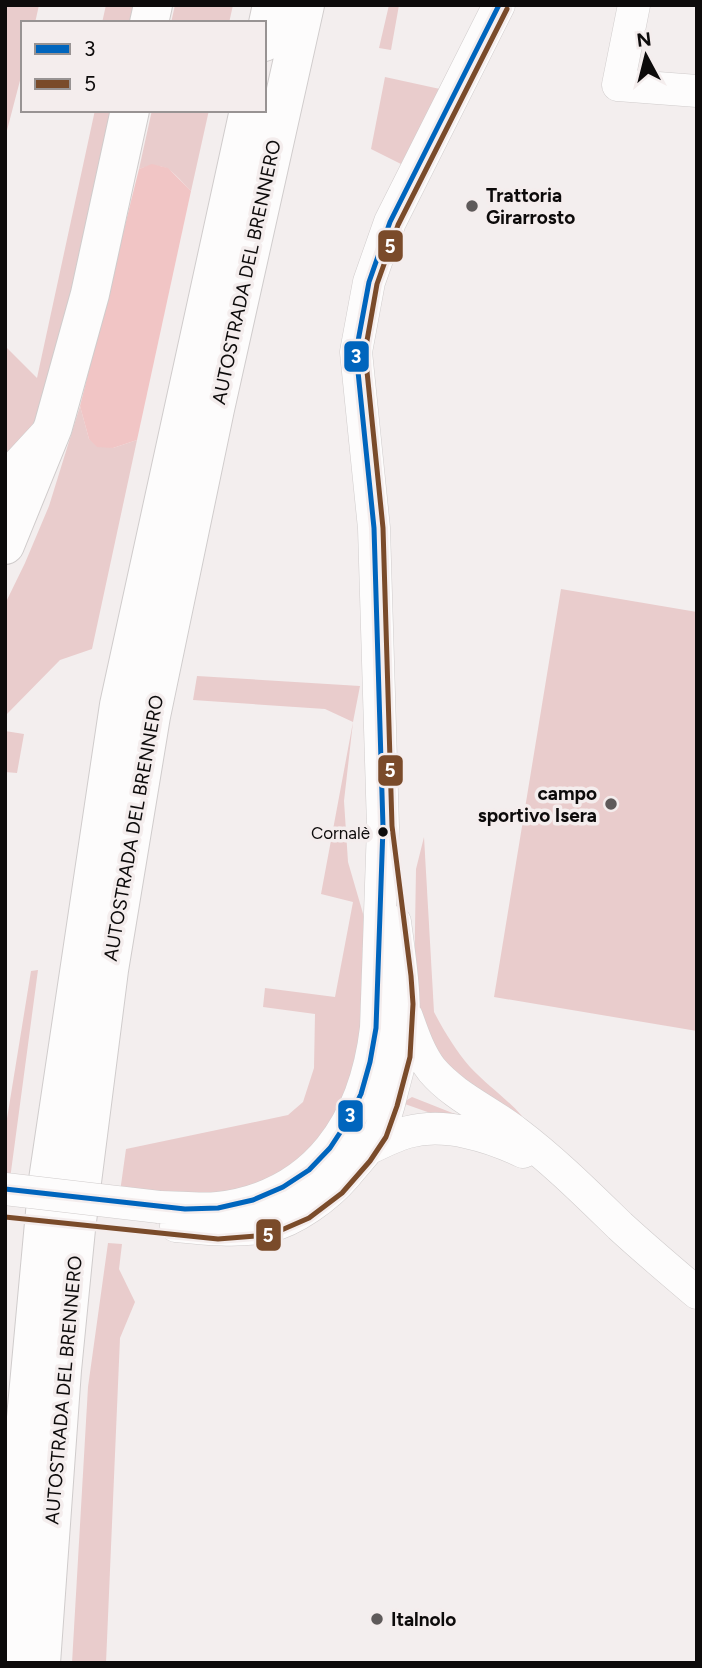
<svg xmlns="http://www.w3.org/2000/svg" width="702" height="1668" font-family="Figtree,sans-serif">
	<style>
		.green { fill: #e9cccc }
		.forest { fill: #f1c5c5 }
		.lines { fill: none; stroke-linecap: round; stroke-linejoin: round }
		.minor-casing { stroke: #d0cccc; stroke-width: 33 }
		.major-casing { stroke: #d0cccc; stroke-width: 40 }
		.highway-casing { stroke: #d0cccc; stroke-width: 40 }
		.minor { stroke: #fdfcfc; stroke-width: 32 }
		.major { stroke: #fdfcfc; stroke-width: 38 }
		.highway { stroke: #fdfcfc; stroke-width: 38 }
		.minor-bridge-casing { stroke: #d0cccc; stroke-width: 33; stroke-linecap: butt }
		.minor-bridge { stroke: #fdfcfc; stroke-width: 32 }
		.bus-1-casing { stroke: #f4eded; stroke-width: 10 }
		.bus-2-casing { stroke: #f4eded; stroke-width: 10 }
		.bus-1 { stroke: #0065bd; stroke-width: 5 }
		.bus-2 { stroke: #7a4b2a; stroke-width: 5 }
		.poi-dot { fill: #5e5a5a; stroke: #f4eded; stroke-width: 2.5 }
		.bus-dot { fill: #0d0b0b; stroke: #f4eded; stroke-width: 2.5 }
		.labels { text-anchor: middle; stroke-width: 7; stroke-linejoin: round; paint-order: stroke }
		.bus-label { font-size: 17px; fill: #0d0b0b; stroke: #f4eded; text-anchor: end }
		.poi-label { font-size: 19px; font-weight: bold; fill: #0d0b0b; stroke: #f4eded; text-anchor: start }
		.street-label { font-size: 19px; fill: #0d0b0b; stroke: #f4eded }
		.line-badge { stroke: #f4eded; stroke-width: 2.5 }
		.badge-label { font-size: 19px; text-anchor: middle; font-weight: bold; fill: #fff }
	</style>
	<rect width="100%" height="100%" fill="#f3eeee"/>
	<path class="green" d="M5 5H39L35 23H23V69L5 138Z
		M106 5H141L137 23H102Z
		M175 5H233L229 23H171Z
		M389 5H399L391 50 379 48Z
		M385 77 440 89 401 164 371 149Z
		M95 110H118L95 217 34 431 5 462V346L37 378Z
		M152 110H209L191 191C173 173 167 159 139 169Z
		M80 406 89 439 113 448 137 440 92 649 60 660 5 716V604L25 563 49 506Z
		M561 589 697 612V1031L494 997Z
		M197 676 360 686 353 722 344 801 348 862 364 917 359 1053 345 1100 314 1145 297 1160 271 1178 240 1190 200 1197 120 1192 126 1149 288 1115 303 1102 314 1068 315 1014 263 1007 265 988 335 997 353 902 321 894 353 722 325 709 193 700Z
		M5 731 24 734 17 773 5 772Z
		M424 837 434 1012C444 1031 456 1051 470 1067 487 1085 506 1098 522 1116L513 1115 449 1067 435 1048 424 1029 414 988 416 869Z
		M38 970 10 1179H5V1131L31 971Z
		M412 1097 455 1114 453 1121 402 1103Z
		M108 1243 122 1244 119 1269 135 1302 120 1338 106 1663H72L88 1387Z"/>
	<path class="forest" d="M152 164 168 168 191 191 137 440 113 448 97 447 89 439 80 406 139 169Z"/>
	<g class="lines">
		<defs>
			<path id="minor" d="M634 5 618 85 697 91
				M5 478 45 435
				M407 1017C413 1034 420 1055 432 1070 455 1097 489 1111 517 1133 554 1161 587 1194 620 1226 645 1249 671 1271 697 1293
				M368 1149C380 1143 394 1136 408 1132 445 1122 490 1136 523 1152
				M159 1207C178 1207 199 1210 218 1208 317 1196 365 1121 376 1028L383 827 374 528 356 352 369 282 390 222 499 5
				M176 1226C206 1229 237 1232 267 1227 295 1221 328 1196 346 1175 357 1161 371 1148 379 1132 385 1120 389 1105 392 1092 395 1080 399 1067 401 1055 408 1011 401 966 395 922"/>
			<path id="major" d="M149 23 153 5
				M5 545 53 427 90 294 130 110"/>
			<path id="highway" d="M264 42 272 5
				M9 1663 22 1461 48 1180 119 705 249 110
				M41 1663 62 1370 76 1229 109 970 151 716 215 409 305 5"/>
		</defs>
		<use href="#minor" class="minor-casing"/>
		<use href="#major" class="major-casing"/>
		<use href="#highway" class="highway-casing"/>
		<use href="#minor" class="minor"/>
		<use href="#major" class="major"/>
		<use href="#highway" class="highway"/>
		<defs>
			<path id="minor-bridge" d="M5 1189 159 1207"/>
		</defs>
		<use href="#minor-bridge" class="minor-bridge-casing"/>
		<use href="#minor-bridge" class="minor-bridge"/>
		<defs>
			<path id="bus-1" d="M5 1189 185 1209 218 1208 253 1200 283 1187 309 1170 330 1148 347 1122 361 1094 370 1062 376 1028 383 827 374 528 356 352 369 282 390 222 499 5"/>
			<path id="bus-2" d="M5 1217 218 1239 270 1235 309 1218 342 1193 370 1161 386 1137 397 1106 410 1057 413 1004 411 976 392 826 383 528 365 352 377 284 398 225 507 9"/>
		</defs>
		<use href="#bus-1" class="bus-1-casing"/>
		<use href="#bus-2" class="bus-2-casing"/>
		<use href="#bus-1" class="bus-1"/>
		<use href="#bus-2" class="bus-2"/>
	</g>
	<g class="poi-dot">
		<circle cx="472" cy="206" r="7"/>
		<circle cx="611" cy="804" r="7"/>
		<circle cx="377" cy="1619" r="7"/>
	</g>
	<circle class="bus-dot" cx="383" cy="832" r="6"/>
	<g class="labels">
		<g class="bus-label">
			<text x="370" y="839">Cornalè</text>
		</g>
		<g class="poi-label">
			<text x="486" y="202">Trattoria<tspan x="486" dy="22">Girarrosto</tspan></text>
			<text x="597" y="800" text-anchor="end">campo<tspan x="597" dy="22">sportivo Isera</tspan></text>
			<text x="391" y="1626">Italnolo</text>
		</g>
		<g class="street-label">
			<text transform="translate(246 272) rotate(-78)" y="7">AUTOSTRADA DEL BRENNERO</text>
			<text transform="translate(133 828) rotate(-80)" y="7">AUTOSTRADA DEL BRENNERO</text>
			<text transform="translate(63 1390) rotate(-85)" y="7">AUTOSTRADA DEL BRENNERO</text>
		</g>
	</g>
	<g class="line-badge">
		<rect x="377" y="229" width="27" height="34" rx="7" fill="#7a4b2a"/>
		<rect x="343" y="340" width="27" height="33" rx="7" fill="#0065bd"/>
		<rect x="377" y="754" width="27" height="33" rx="7" fill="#7a4b2a"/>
		<rect x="337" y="1099" width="27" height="34" rx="7" fill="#0065bd"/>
		<rect x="255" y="1218" width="27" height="34" rx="7" fill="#7a4b2a"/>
	</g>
	<g class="badge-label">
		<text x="390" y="253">5</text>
		<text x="356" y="363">3</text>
		<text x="390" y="777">5</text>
		<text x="350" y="1122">3</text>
		<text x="268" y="1242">5</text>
	</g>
	<rect width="702" height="1668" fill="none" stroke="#0d0b0b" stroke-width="14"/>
	<rect x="21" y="21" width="245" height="91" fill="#f4eded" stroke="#989393" stroke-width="2"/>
	<rect x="35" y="44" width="35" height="10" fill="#0065bd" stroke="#989393" stroke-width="2"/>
	<text x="84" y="56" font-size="21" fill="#0d0b0b">3</text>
	<rect x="35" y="79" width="35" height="10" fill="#7a4b2a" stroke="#989393" stroke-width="2"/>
	<text x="84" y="91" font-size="21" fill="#0d0b0b">5</text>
	<g transform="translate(646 56) rotate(353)" stroke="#f4eded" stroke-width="5" paint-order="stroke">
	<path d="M0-5L12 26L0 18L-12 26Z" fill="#0d0b0b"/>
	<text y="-10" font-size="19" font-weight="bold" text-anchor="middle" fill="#0d0b0b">N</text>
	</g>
</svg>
